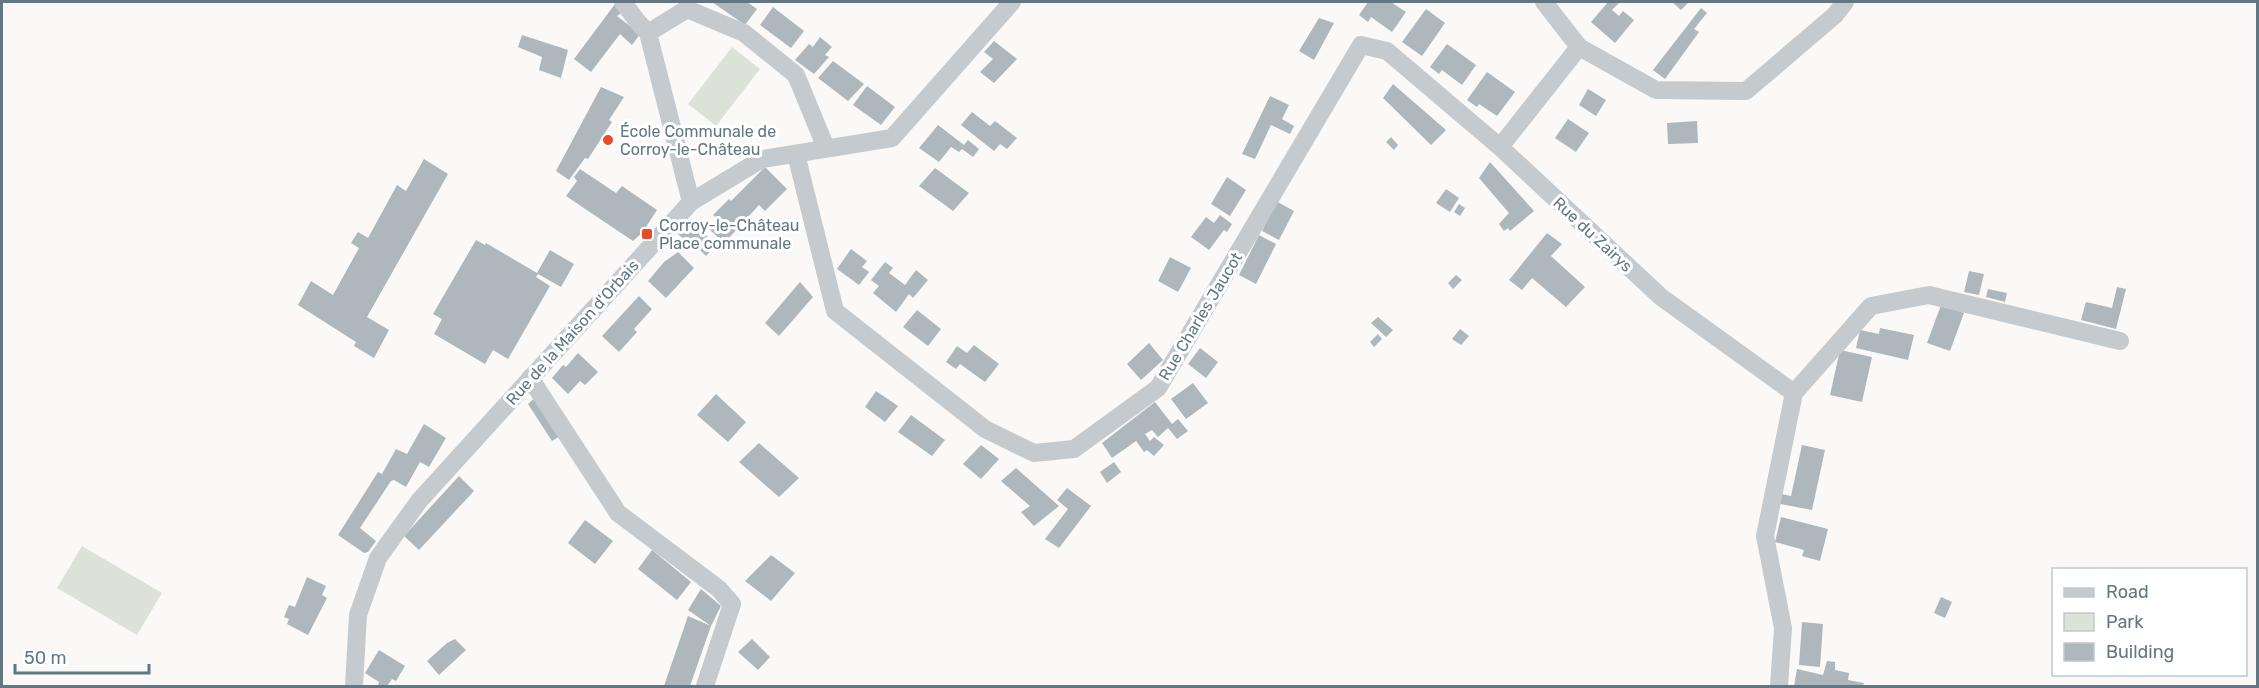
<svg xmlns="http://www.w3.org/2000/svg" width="2259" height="688" font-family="Rubik,sans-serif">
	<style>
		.green { fill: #dce2d8 }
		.building { fill: #adb7bc }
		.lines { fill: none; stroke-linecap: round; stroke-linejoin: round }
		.street { stroke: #c4cacd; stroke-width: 18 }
		.poi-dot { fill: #ea4b27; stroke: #fff; stroke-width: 2 }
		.labels { text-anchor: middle; stroke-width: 6; stroke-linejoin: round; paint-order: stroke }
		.poi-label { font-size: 16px; fill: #637783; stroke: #fff; text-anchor: start }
		.street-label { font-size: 16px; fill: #637783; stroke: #fff }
	</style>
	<rect width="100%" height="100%" fill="#faf9f7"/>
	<path class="green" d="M732 47 760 69 716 126 688 104Z
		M82 546 162 593 137 635 57 588Z"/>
	<path class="building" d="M712 2H747L757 9 745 25Z
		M1368 2H1391L1406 12 1392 32 1371 17 1368 22 1359 15Z
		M1608 2 1619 3 1612 10 1619 16 1623 11 1634 20 1615 43 1591 22Z
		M1672 2H1689L1681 10Z
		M615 4 621 13 617 16 640 34 632 45 620 34 591 72 574 59Z
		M773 7 804 31 791 48 760 25Z
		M1701 8 1707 13 1694 29 1699 32 1665 79 1653 70Z
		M1426 9 1445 23 1422 56 1402 42Z
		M1319 18 1334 23 1314 60 1299 51Z
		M522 35 568 50 561 78 539 70 542 57 518 47Z
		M820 37 832 47 825 55 829 57 814 74 795 60 809 44 813 47Z
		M994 41 1017 59 994 83 980 72 993 59 984 52Z
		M1447 44 1476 65 1462 85 1442 70 1439 74 1430 67Z
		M833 61 864 84 848 101 818 78Z
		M1487 72 1515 92 1497 116 1479 104 1477 107 1467 100Z
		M1393 84 1446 130 1431 145 1383 98Z
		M867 86 895 107 881 125 853 105Z
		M601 87 624 97 609 120 612 122 588 159 585 158 569 180 556 171Z
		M1588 89 1606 100 1596 116 1579 105Z
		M1270 96 1289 105 1282 119 1294 126 1290 134 1271 125 1255 159 1242 154Z
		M972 112 990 126 995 121 1017 138 1007 149 1000 144 994 151 961 125Z
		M1568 119 1589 133 1576 152 1555 138Z
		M1697 121 1698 143 1668 144 1667 123Z
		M938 125 964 145 968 140 979 149 973 157 962 149 959 152 951 147 939 162 919 148Z
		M1391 137 1398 145 1394 150 1386 142Z
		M424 159 448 174 367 317 389 330 374 358 354 346 356 342 298 305 311 281 333 295 359 248 351 243 358 232 368 238 397 185 406 191Z
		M1490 162 1534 211 1510 231 1508 228 1504 231 1499 224 1509 213 1479 178Z
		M765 167 787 189 765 211 759 205 727 240 726 238 723 242 710 230 718 219 713 215 729 199 731 201Z
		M935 168 969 193 953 211 919 186Z
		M580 169 616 193 622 186 657 210 642 233 633 241 566 196 577 181 574 177Z
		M1227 177 1246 190 1230 216 1211 204Z
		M1446 189 1459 198 1450 212 1436 203Z
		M1276 201 1294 211 1279 240 1262 231Z
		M1459 204 1465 208 1460 216 1454 212Z
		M1220 215 1232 224 1227 232 1224 230 1209 250 1191 237 1206 217 1214 223Z
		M695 224 716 245 706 256 695 245 693 247 691 246 677 233 683 227 687 232Z
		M1547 233 1562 244 1551 256 1585 287 1566 307 1532 278 1522 290 1509 280Z
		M1259 235 1276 244 1256 284 1239 275Z
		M476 240 485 245 486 243 537 273 550 250 574 264 561 287 538 274 536 277 550 286 508 359 493 350 485 364 434 334 442 319 433 314Z
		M851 249 867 261 862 267 869 272 859 285 837 269Z
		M678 252 694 268 666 298 648 281 664 262Z
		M1170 257 1191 268 1178 292 1158 281Z
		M885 262 893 268 889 273 905 285 916 270 928 280 913 298 909 294 896 312 873 293 879 286 871 280Z
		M1969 271 1984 274 1979 295 1964 292Z
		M1456 275 1462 280 1453 289 1448 283Z
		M800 282 813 297 779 336 765 323Z
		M2117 287 2126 289 2116 329 2081 320 2086 302 2112 308Z
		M1988 289 2007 293 2005 302 1986 297Z
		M639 296 652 309 634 329 637 332 619 352 602 336Z
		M1941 305 1964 313 1950 351 1927 343Z
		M917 310 941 329 928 346 903 327Z
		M1378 317 1393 330 1386 337 1371 323Z
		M1880 328 1914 335 1908 360 1856 348 1860 330 1879 334Z
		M1460 329 1469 336 1461 345 1452 339Z
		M1378 334 1382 339 1374 347 1370 342Z
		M1149 343 1163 360 1141 380 1127 364Z
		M974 345 999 364 985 382 960 364 956 369 946 362 957 346 967 353Z
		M1200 348 1218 362 1206 378 1188 364Z
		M1840 350 1872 357 1862 402 1830 395Z
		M578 353 598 372 585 385 580 381 568 394 552 378 563 365 566 367Z
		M1193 383 1208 403 1186 419 1171 399Z
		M876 391 898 406 885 422 865 407Z
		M539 394 563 434 552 441 528 404Z
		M716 394 746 422 728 442 697 415Z
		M1155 402 1172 424 1178 419 1188 431 1177 439 1168 428 1158 437 1152 430 1145 434 1150 441 1154 437 1164 445 1154 456 1147 450 1144 452 1136 441 1112 458 1102 443Z
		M911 415 945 440 932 456 898 432Z
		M424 424 446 438 429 467 420 462 406 487 394 480 391 481 360 528 376 541 368 552 364 553 338 535 378 472 382 474 396 449 407 454Z
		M759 443 799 478 779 497 739 462Z
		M981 445 999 459 981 479 963 464Z
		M1802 445 1825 450 1812 510 1775 503 1777 493 1791 496Z
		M1114 462 1121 472 1107 483 1100 472Z
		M1016 468 1059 506 1034 526 1021 512 1030 506 1001 481Z
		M459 476 474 491 419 550 404 536Z
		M1067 488 1091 506 1059 548 1045 539 1068 509 1057 500Z
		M1781 517 1828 529 1820 561 1802 556 1804 550 1775 542Z
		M585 520 613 541 595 564 568 543Z
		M652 550 691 582 677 600 638 569Z
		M771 555 795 573 771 601 745 581Z
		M307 577 326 586 322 595 327 598 308 635 287 624 289 619 284 617 289 605 295 607Z
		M701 589 721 606 711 626 688 610Z
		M1941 597 1952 602 1945 618 1934 613Z
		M688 616 711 626 690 686H664Z
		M1802 622 1823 624 1820 667 1799 665Z
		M455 639 466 650 439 675 427 661 447 643Z
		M752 639 770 657 758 670 738 652Z
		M379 650 405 666 396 681 392 679 387 686H380L378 685 379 682 365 673Z
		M1827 661 1835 662V670L1849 673 1848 680 1864 683 1863 686H1794L1797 669 1823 675Z"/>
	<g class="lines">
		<path class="street" d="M623 2 637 21 648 33 691 202
			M1544 2 1579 47 1656 90 1746 91 1835 15 1845 2
			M648 33 687 9 744 33 796 75 826 148
			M1500 147 1579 47
			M796 154 835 311 985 429 1034 453 1074 449 1158 388 1361 45 1387 51 1500 147 1661 297 1794 393 1765 536 1783 628 1779 686
			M530 378 618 513 719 589 732 604 705 686
			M1794 393 1871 306 1929 295 2120 341
			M354 686 358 615 378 558 419 501 691 202 762 159 892 138 1012 2"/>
	</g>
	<g class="poi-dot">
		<circle cx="608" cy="140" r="6"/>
		<rect x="641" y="228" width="12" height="12" rx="3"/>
	</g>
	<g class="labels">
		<g class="poi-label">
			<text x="620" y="137">École Communale de<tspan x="620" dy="18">Corroy-le-Château</tspan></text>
			<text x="659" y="231">Corroy-le-Château<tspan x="659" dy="18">Place communale</tspan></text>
		</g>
		<g class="street-label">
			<text transform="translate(1593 234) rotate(43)" y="6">Rue du Zairys</text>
			<text transform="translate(1200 316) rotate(-59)" y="6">Rue Charles Jaucot</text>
			<text transform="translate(572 332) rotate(-48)" y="6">Rue de la Maison d'Orbais</text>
		</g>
	</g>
	<rect width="2259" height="688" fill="none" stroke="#637783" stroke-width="6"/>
	<rect x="2052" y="568" width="195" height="108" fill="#ffffff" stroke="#c1c9cd" stroke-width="1.5"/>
	<rect x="2064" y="588" width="30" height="9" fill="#c4cacd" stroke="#c1c9cd" stroke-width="1.5"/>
	<text x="2106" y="598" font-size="18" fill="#637783">Road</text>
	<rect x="2064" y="613" width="30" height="18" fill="#dce2d8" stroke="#c1c9cd" stroke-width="1.5"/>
	<text x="2106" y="628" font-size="18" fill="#637783">Park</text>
	<rect x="2064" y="643" width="30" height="18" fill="#adb7bc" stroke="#c1c9cd" stroke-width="1.5"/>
	<text x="2106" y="658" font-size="18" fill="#637783">Building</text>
	<path d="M15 664v9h134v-9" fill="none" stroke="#637783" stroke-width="3"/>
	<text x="24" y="664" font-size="18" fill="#637783" stroke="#ffffff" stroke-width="4.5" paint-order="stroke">50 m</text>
</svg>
